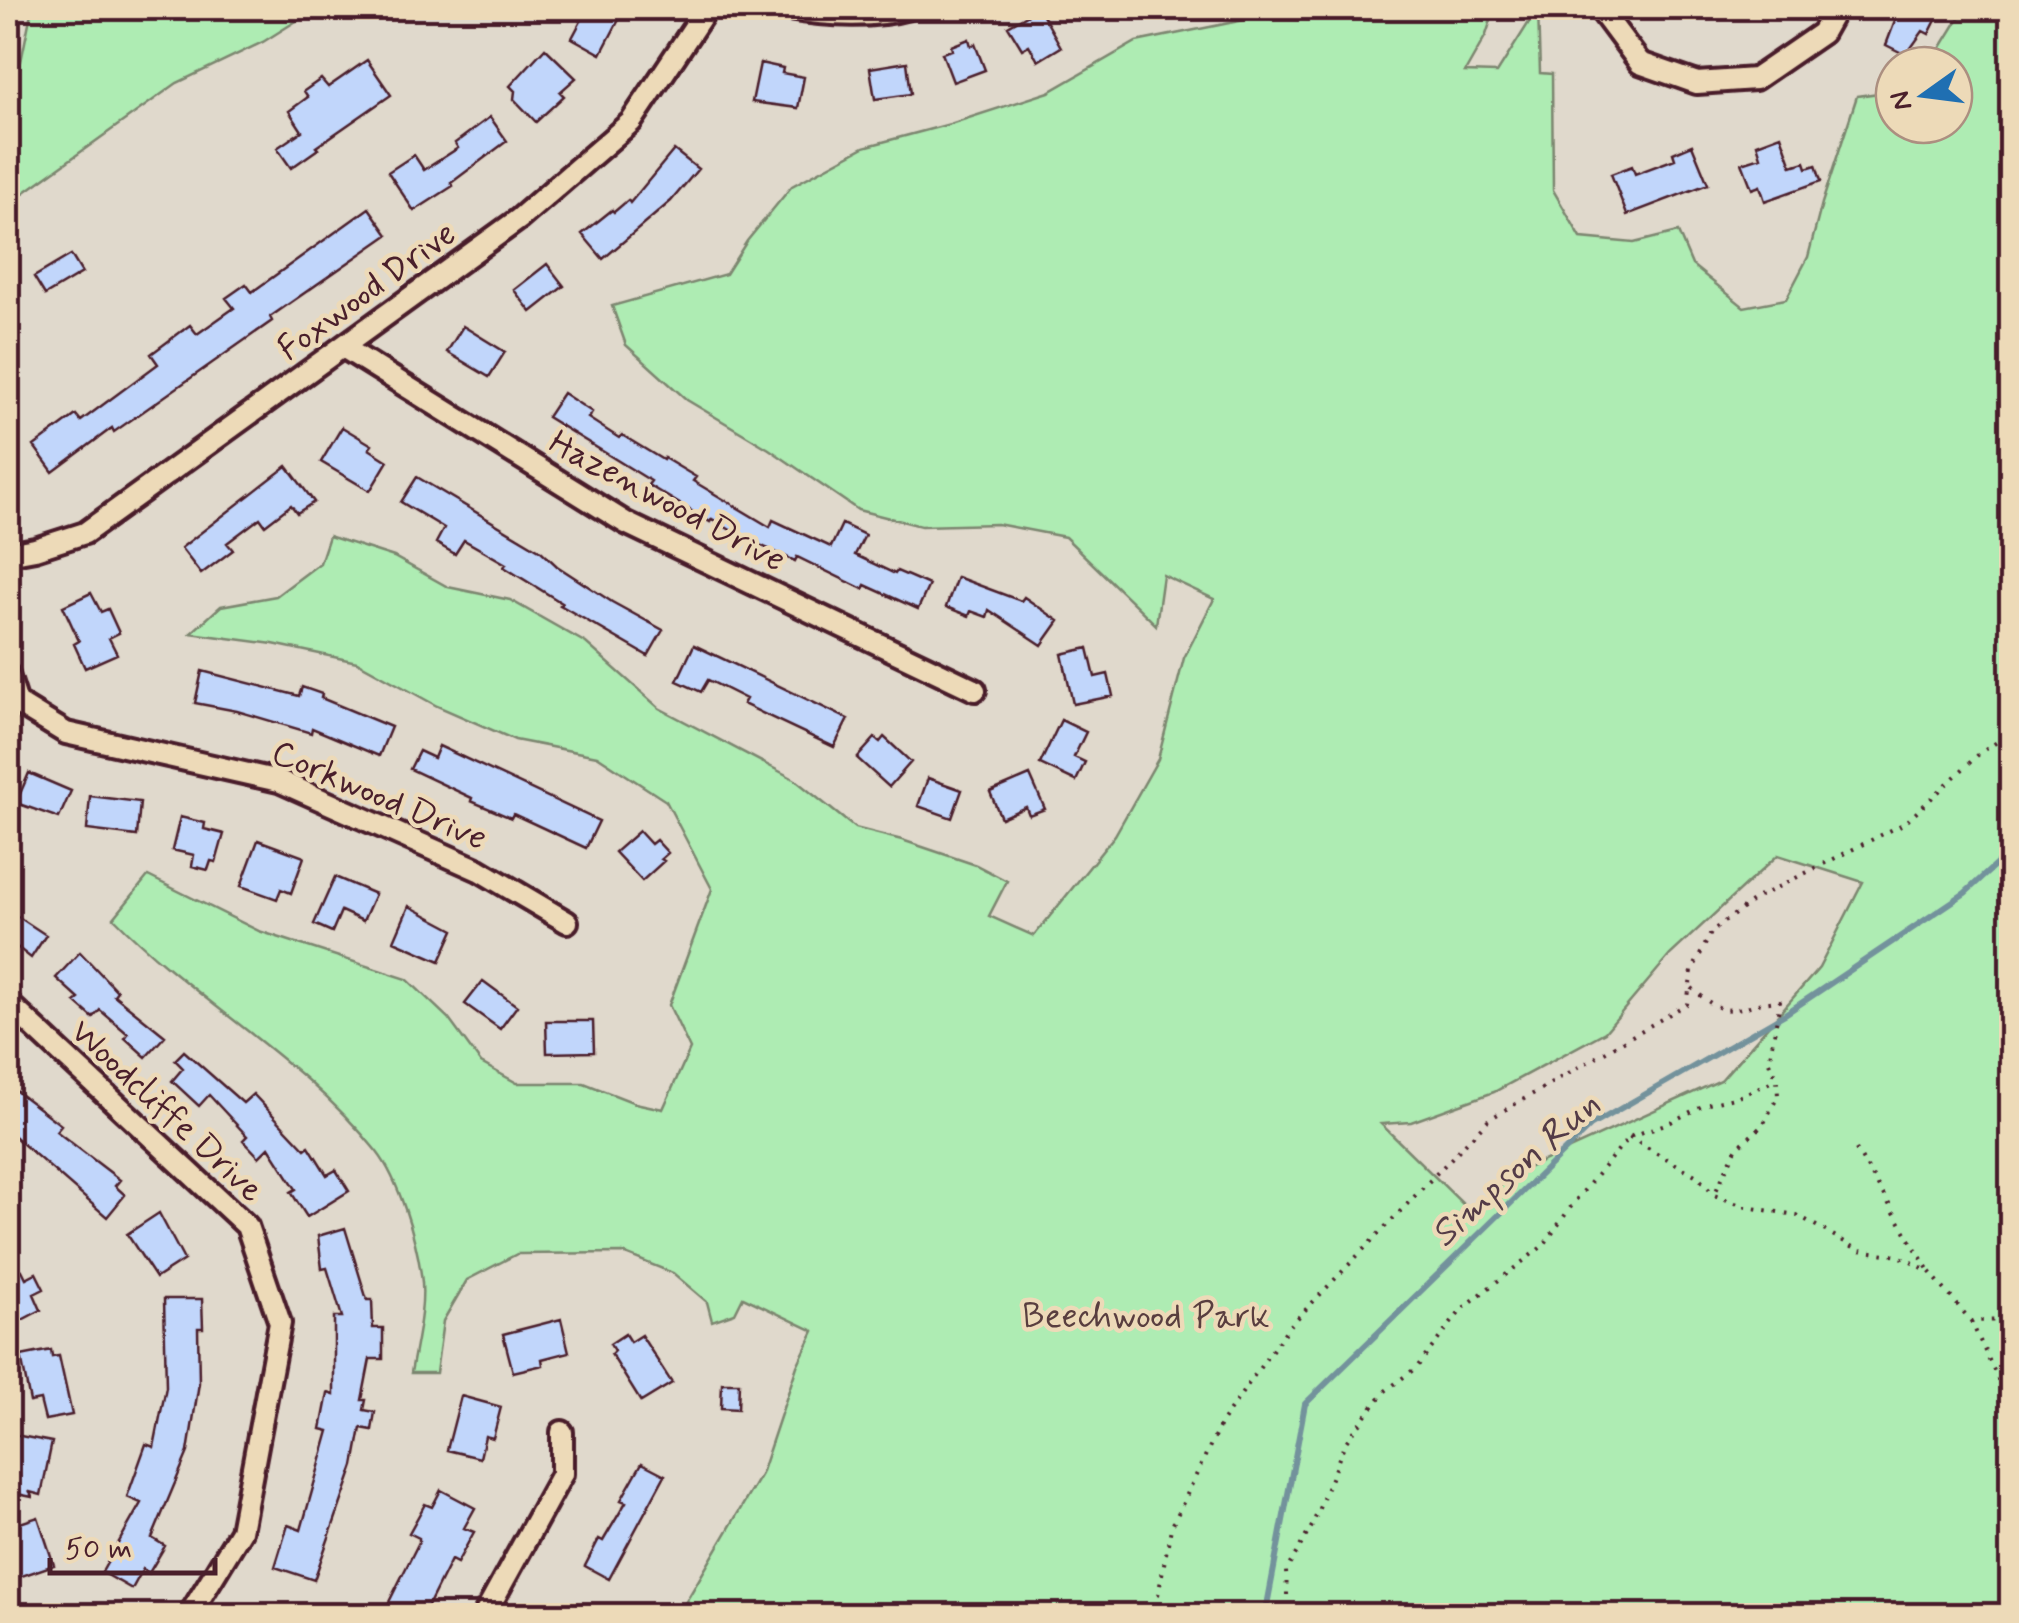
<svg xmlns="http://www.w3.org/2000/svg" width="2019" height="1623" font-family="Mynerve,sans-serif">
	<style>
		.green { fill: #aeecb3; stroke: #7c866f; stroke-width: 2.5; fill-rule: evenodd }
		.lines { fill: none; stroke-linecap: round; stroke-linejoin: round }
		.stream { stroke: #73929c; stroke-width: 6 }
		.building { fill: #c1d6fb; stroke: #4a1f2b; stroke-width: 2.5 }
		.street-casing { stroke: #4a1f2b; stroke-width: 28 }
		.path { stroke: #4a1f2b; stroke-width: 4; stroke-dasharray: 2.5 8; stroke-linecap: butt }
		.street { stroke: #eddab8; stroke-width: 20 }
		.labels { text-anchor: middle; stroke-width: 9; stroke-linejoin: round; paint-order: stroke }
		.street-label { font-size: 35px; fill: #4a1f2b; stroke: #eddab8 }
		.park-label { font-size: 35px; fill: #593e3f; stroke: #eddab8 }
		.water-label { font-size: 38px; font-style: italic; fill: #543c47; stroke: #eddab8 }
	</style>
	<rect width="100%" height="100%" fill="#e0d9cc"/>
	<filter id="ink" filterUnits="userSpaceOnUse"><feTurbulence type="fractalNoise" baseFrequency=".01" numOctaves="2"/><feDisplacementMap in="SourceGraphic" scale="20" xChannelSelector="R" yChannelSelector="G"/><feConvolveMatrix kernelMatrix="1 2 1 2 8 2 1 2 1" color-interpolation-filters="sRGB"/></filter>
	<g filter="url(#ink)">
		<path class="green" d="M32 8H317L263 42 177 83 8 204V125Z
			M1348 8H1495L1486 35 1465 72 1497 73 1538 8 1540 73 1552 74 1553 190 1581 238 1634 243 1678 232 1692 265 1744 307 1786 299 1808 257 1822 203 1857 96 1894 91V125H1954V65H1930L1965 8H2011V1615H678L761 1474 797 1366 814 1331 743 1297 735 1313 712 1321 707 1302 673 1273 623 1253 517 1254 467 1280 443 1321 436 1373H411C416 1342 426 1305 421 1274 416 1238 399 1180 377 1152 303 1059 196 1002 114 918L148 876 259 931 407 979 448 1018 481 1063 517 1083H584L635 1103 663 1109 690 1049 669 1005 712 889 666 801 597 756 515 740 437 706 357 662 273 644 191 633 221 606 276 596 320 563 329 536 394 557 448 587 510 600 586 643 659 708 794 779 855 828 902 840 976 865 1007 881 989 916 1034 936 1115 835 1158 759 1184 658 1214 599 1163 575 1156 625 1065 537 997 524 921 526 858 510 769 449 687 400 626 345 612 306 726 274 747 241 792 186 864 147 950 124 1049 92 1136 42 1249 19 1308 20ZM1778 855 1863 882 1819 968 1721 1080 1510 1176 1474 1215 1381 1124 1411 1122 1494 1092 1605 1032 1670 955Z"/>
		<g class="lines">
			<path class="stream" d="M1265 1616 1305 1404 1590 1126 1785 1014 1965 893 2012 850"/>
		</g>
		<path class="building" d="M588 8H625L601 54 572 38Z
			M1039 8 1061 47 1038 61 1029 45 1022 49 1008 26Z
			M1900 8H1942L1929 34 1923 31 1906 55 1886 45Z
			M969 39 971 46 975 44 985 70 953 82 942 53 952 50 951 46Z
			M545 48 576 78 560 92 564 96 536 122 514 99 515 91 510 86Z
			M367 60 391 95 316 147 318 149 291 168 277 148 302 131 289 111 308 97 304 91 321 79 328 87Z
			M907 62 911 94 875 99 870 68Z
			M760 63 783 68 782 73 804 77 798 108 752 102Z
			M490 117 507 141 451 183 453 186 414 211 388 172 414 155 424 170 458 148 455 143Z
			M1781 135 1792 166 1805 162 1807 168 1816 165 1821 181 1765 201 1760 186 1752 189 1742 163 1761 157 1757 144Z
			M1692 145 1708 184 1627 215 1611 174 1632 166 1635 174 1675 159 1673 153Z
			M674 150 698 169 671 201 603 259 582 234 612 210 614 212 628 200 630 203Z
			M369 208 388 235 270 317 272 321 114 432 112 428 53 472 34 446 76 415 81 421 158 364 151 354 190 325 197 334 234 308 226 298 246 284 252 292Z
			M71 255 82 273 45 295 34 277Z
			M547 264 564 286 531 312 514 290Z
			M463 326 505 352 489 377 447 352Z
			M563 393 592 412 588 418 619 438 622 435 663 460 664 458 696 477 693 481 770 527 773 520 831 547 842 524 865 535 855 555 895 574 897 571 929 585 918 609 865 585 863 589 797 557 795 561 742 537 712 519 710 522 648 485 651 481 547 417Z
			M342 427 372 445 369 449 388 461 370 491 321 462Z
			M287 466 314 502 297 513 291 505 265 525 260 518 227 543 233 550 201 574 181 548Z
			M417 477 541 551 557 566 612 602 663 630 648 656 560 605 562 603 504 567 506 564 464 540 455 554 436 543 444 528 401 502Z
			M957 577 1021 601 1024 597 1059 621 1042 645 989 610 987 617 971 611 969 616 946 607Z
			M91 593 101 612 108 609 119 633 109 638 117 654 85 668 74 644 79 641 63 606Z
			M694 645 848 719 834 747 743 704 746 699 708 680 701 692 677 681Z
			M1088 648 1095 677 1108 674 1113 696 1073 704 1062 654Z
			M202 671 299 696 302 687 322 694 321 698 391 727 379 756 312 728 311 733 237 711 195 703Z
			M1061 720 1086 732 1074 757 1085 762 1076 781 1040 764Z
			M884 737 911 762 889 787 857 758 875 738 880 742Z
			M439 746 599 821 586 848 513 814 511 818 471 801 472 798 410 769 419 751 434 758Z
			M29 773 71 791 59 818 16 803Z
			M1030 775 1045 809 1029 815 1026 807 1001 818 990 792Z
			M928 778 962 790 952 818 918 806Z
			M90 796 140 802 137 836 87 830Z
			M180 817 205 823 204 829 224 834 216 862 211 861 208 870 192 866 194 855 172 850Z
			M639 831 651 844 656 840 668 853 661 859 664 861 642 881 615 852Z
			M258 840 304 857 291 893 281 889 277 899 241 886Z
			M335 877 375 894 363 921 341 911 332 932 314 924Z
			M409 906 454 930 440 961 394 941Z
			M8 910 46 935 31 958 8 940Z
			M80 952 117 991 114 995 165 1036 146 1057 125 1038 128 1034 100 1010 93 1018 75 1002 79 999 56 978Z
			M483 981 517 1006 500 1029 465 1004Z
			M546 1021H593L594 1052 547 1053Z
			M184 1051 243 1103 253 1094 305 1149 309 1146 327 1175 336 1170 349 1191 307 1217 291 1192 296 1189 269 1147 259 1157 243 1140 247 1136 209 1095 199 1106 172 1081 183 1068 175 1060Z
			M8 1085 61 1125 56 1131 120 1180 115 1186 125 1195 107 1217 8 1131Z
			M159 1213 184 1260 156 1278 127 1234Z
			M345 1228 367 1300H372L373 1328H383V1359H370L362 1400H366L364 1410 375 1412 372 1430 361 1428 354 1466 314 1580 275 1567 288 1525 301 1530 329 1431 321 1429 328 1393 334 1395V1317H342L327 1268 322 1269 318 1236Z
			M22 1270 26 1278 36 1273 44 1289 34 1294 41 1310 18 1322 8 1299V1278Z
			M164 1299H202L203 1328H198L199 1383 188 1452 152 1538 165 1546 149 1573 143 1569 132 1589 102 1572 141 1503 127 1497 146 1444 154 1447 166 1387Z
			M561 1319 569 1352 542 1359 543 1365 513 1372 503 1334Z
			M625 1334 630 1342 641 1335 672 1383 641 1402 611 1354 614 1351 610 1344Z
			M51 1350 52 1357 59 1356 72 1415 45 1420 40 1400 30 1402 21 1356Z
			M722 1383H739L738 1409 721 1408Z
			M461 1396 501 1407 493 1438 485 1436 480 1458 447 1450Z
			M15 1435 52 1442 41 1495 30 1492 32 1497 8 1492Z
			M642 1463 665 1475 609 1579 585 1566 599 1539 603 1541 626 1502 621 1500Z
			M441 1490 475 1508 464 1528 474 1532 457 1563 451 1560 423 1616H382L419 1542V1538L409 1533 425 1504 432 1507Z
			M38 1517 54 1565 16 1578 8 1552V1527Z"/>
		<g class="lines">
			<defs>
				<path id="street" d="M782 8C822 15 870 19 909 8
					M1599 8 1640 63 1697 83 1755 79 1822 33 1836 8
					M343 347 626 523 975 690
					M8 554 35 549 85 533 519 219 631 122 707 8
					M8 675 17 703 66 733 279 781 479 870 567 922
					M8 1003 247 1226 280 1323 241 1531 189 1616
					M484 1616 562 1474V1432"/>
			</defs>
			<use href="#street" class="street-casing"/>
			<path class="path" d="M1692 988C1732 1025 1733 1004 1780 1001L1769 1062 1777 1079 1778 1096 1763 1125 1736 1149 1714 1195
				M1629 1137 1697 1176 1714 1195 1746 1207 1797 1215 1859 1250 1899 1256 1929 1271 1971 1321 2012 1320
				M1856 1149 1929 1271
				M1971 1321 2012 1410
				M1154 1616 1171 1528 1221 1423 1287 1329 1488 1120 1687 1004 1692 971 1712 931 1758 897 1905 823 1979 754 2012 732
				M1288 1616 1286 1571 1312 1526 1345 1443 1384 1392 1417 1367 1463 1308 1544 1245 1575 1201 1629 1137 1671 1122 1704 1105 1738 1097 1777 1079"/>
			<use href="#street" class="street"/>
		</g>
	</g>
	<g class="labels">
		<g class="street-label">
			<text transform="translate(366 290) rotate(-36)" y="12">Foxwood Drive</text>
			<text transform="translate(668 500) rotate(28)" y="12">Hazenwood Drive</text>
			<text transform="translate(380 794) rotate(23)" y="12">Corkwood Drive</text>
			<text transform="translate(168 1110) rotate(43)" y="12">Woodcliffe Drive</text>
		</g>
		<g class="park-label">
			<text x="1146" y="1327">Beechwood Park</text>
		</g>
		<g class="water-label">
			<text transform="translate(1514 1168) rotate(-42)" y="13">Simpson Run</text>
		</g>
	</g>
	<rect width="2019" height="1623" fill="none" stroke="#eddab8" stroke-width="40"/>
	<rect x="20" y="20" width="1979" height="1583" fill="none" stroke="#4a1f2b" stroke-width="4" filter="url(#ink)"/>
	<g transform="translate(1924 95) rotate(256)"><circle r="48" fill="#eddab8" stroke="#ac8f80" stroke-width="2.5"/>
	<path d="M0-8L18 38L0 25L-18 38Z" fill="#1f6fb2"/>
	<text y="-15" font-size="28" font-weight="bold" text-anchor="middle" fill="#4a1f2b">N</text>
	</g>
	<path d="M50 1558v15h165v-15" fill="none" stroke="#4a1f2b" stroke-width="5"/>
	<text x="65" y="1558" font-size="30" fill="#4a1f2b" stroke="#eddab8" stroke-width="8" paint-order="stroke">50 m</text>
</svg>
